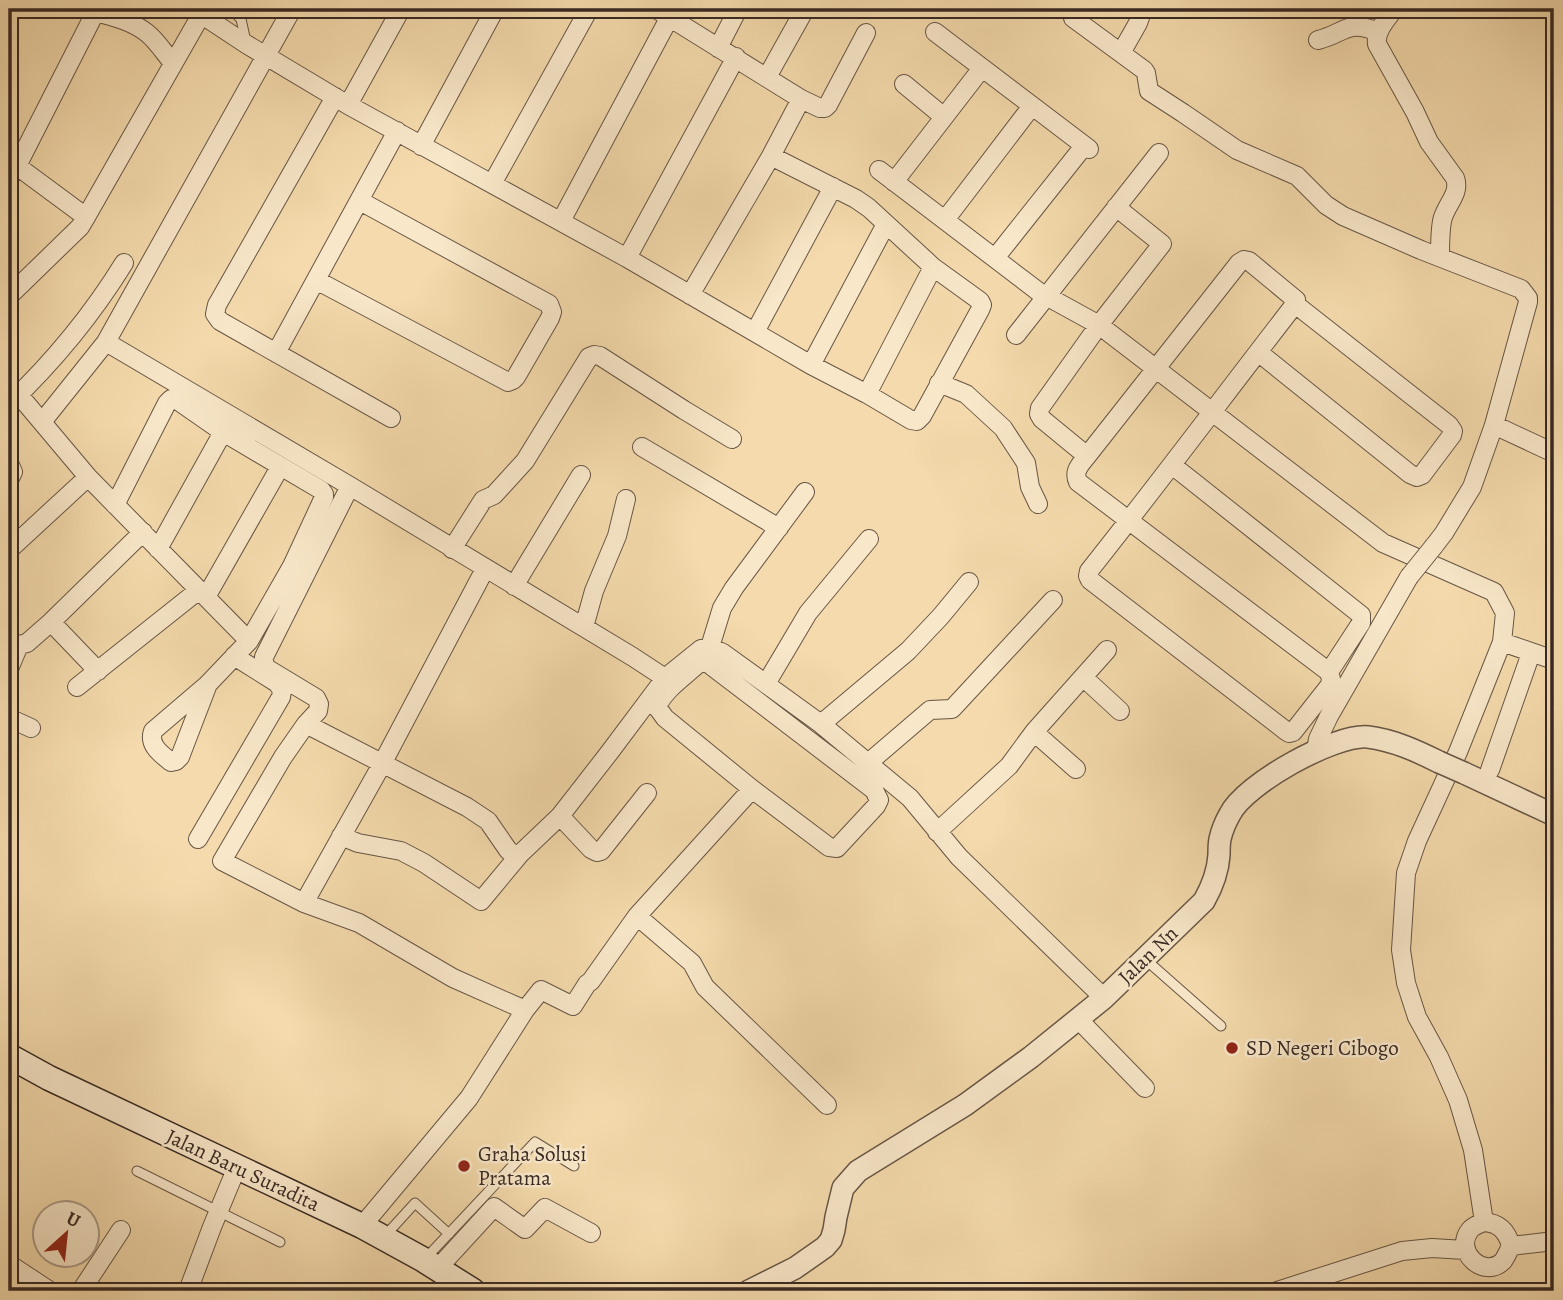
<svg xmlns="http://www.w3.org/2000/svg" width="1563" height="1300" font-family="Alegreya,serif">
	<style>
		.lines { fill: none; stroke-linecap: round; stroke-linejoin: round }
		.service-casing { stroke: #675545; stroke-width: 11 }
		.minor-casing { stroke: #675545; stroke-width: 20 }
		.tertiary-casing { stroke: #675545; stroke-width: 24 }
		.secondary-casing { stroke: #382923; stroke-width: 27 }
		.service { stroke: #f8e7c9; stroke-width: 9 }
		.minor { stroke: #f8e7c9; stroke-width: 18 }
		.tertiary { stroke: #f8e7c9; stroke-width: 21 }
		.secondary { stroke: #f8e7c9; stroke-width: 24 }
		.minor-bridge-casing { stroke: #675545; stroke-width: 20; stroke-linecap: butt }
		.tertiary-bridge-casing { stroke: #675545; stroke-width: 24; stroke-linecap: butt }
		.minor-bridge { stroke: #f8e7c9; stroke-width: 18 }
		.tertiary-bridge { stroke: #f8e7c9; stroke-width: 21 }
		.poi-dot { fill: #8f2418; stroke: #f8e7c9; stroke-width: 2.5 }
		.labels { text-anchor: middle; stroke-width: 5; stroke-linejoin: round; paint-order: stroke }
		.street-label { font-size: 21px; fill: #382923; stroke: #f8e7c9 }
		.poi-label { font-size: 21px; fill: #382923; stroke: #f8e7c9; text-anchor: start }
	</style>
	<rect width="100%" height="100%" fill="#f4daac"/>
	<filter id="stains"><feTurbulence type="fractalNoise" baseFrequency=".00286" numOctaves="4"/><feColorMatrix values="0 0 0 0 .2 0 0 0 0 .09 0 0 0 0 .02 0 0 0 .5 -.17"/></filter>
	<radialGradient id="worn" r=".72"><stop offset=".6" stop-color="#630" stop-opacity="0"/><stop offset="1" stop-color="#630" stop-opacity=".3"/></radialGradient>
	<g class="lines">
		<defs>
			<path id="service" d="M231 9 241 19 246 42
				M1145 959 1221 1026
				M137 1171 280 1242
				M384 1237 415 1203 449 1234
				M425 1259 535 1142 574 1166"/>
			<path id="minor" d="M193 9 246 44 348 105 627 258 811 365 867 394 911 420 917 421 922 416 980 310 982 305 980 301 933 267 869 208 856 199 771 156
				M656 9 801 99 820 108H825L828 105 866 33
				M1072 9 1073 18 1144 70 1146 73 1149 91 1183 113 1237 150 1297 176 1326 205 1343 216 1421 250 1521 289 1528 298V302L1494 425 1554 453
				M1394 9C1387 19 1375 31 1377 44L1415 112 1429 142 1455 178C1461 194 1445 205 1442 221 1440 232 1440 245 1440 256
				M9 12 11 9
				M95 12C114 17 132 21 147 33 157 41 165 54 173 63
				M935 32 1089 149
				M1318 40C1346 33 1346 19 1379 32
				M718 48 738 9
				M1121 53 1138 23 1143 9
				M767 77 805 9
				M904 84 944 117
				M335 97 217 305 215 314 220 321 391 418
				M348 105 401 9
				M421 146 495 9
				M17 166 86 217
				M879 170 1039 292 1099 325 1383 543 1494 592 1505 613 1502 642 1458 752 1417 841 1406 873 1401 950 1406 983 1417 1017 1439 1057 1458 1100 1473 1150 1484 1222
				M9 177 17 166 97 9
				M894 182 982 68
				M492 184 589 9
				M945 220 1032 106
				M561 221 674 9
				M627 258 736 57
				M995 258 1084 146
				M316 280 508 382 513 380 516 377 550 318 552 312 549 304 360 201
				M690 295 771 156 801 99
				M9 296 80 227 86 217 201 15
				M755 332 833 187
				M1016 335 1159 153
				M106 342 350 486 633 657 665 678 701 649 710 647 723 653 821 724 910 798 959 857 1104 998
				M1258 352 1410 474 1417 477 1422 475 1452 435 1453 431 1449 425 1295 304
				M276 353 397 131
				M811 365 886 224
				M939 383 966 394 1003 428 1026 463 1030 487 1038 504
				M867 394 933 267
				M19 395 88 477 249 641
				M9 404C53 362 92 315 124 263
				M42 422 106 342 292 9
				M642 447 779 528
				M1087 456 1042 419 1039 414 1040 408 1099 325 1162 244 1116 207
				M9 463 13 472 9 480
				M1172 465 1361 615V623L1329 672
				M350 486 264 657V664L268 669 316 698 319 704 318 711 306 724 283 757 222 861 304 903 359 923 453 978 525 1010
				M115 505 167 403 171 399 177 400 223 432 321 490 324 494V497L292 566 249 641 208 684 153 731C148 745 161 754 171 762L176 761 180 757 208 684
				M1434 546 1444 533 1472 487 1494 425
				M158 549 223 432
				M452 549 483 500 494 495 525 461 589 357 594 355 600 356 684 410 732 439
				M9 550 88 477
				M1090 580 1286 731 1289 733 1293 732 1330 685 1331 679 1329 672 1078 482C1073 471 1080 465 1087 456L1239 263 1244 260 1249 261 1296 300 1295 304C1226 393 1159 483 1089 571L1088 576 1090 580
				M514 586 581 475
				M206 597 280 467
				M51 622 98 671
				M584 627 594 591 617 536 626 499
				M1502 642 1554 660
				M710 647 722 608 734 588 805 492
				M702 662 709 664 874 790 879 800 876 806 837 848 829 847 752 789 665 718 657 707C664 690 685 676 698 664Z
				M9 669 19 645 27 643 51 622 143 532
				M1083 677 1120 711
				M766 684 808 613 869 539
				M77 687 199 590
				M9 718 31 728
				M306 724 467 807 488 821 508 850 514 855 520 854 560 816 609 753 660 685
				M821 724 908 651 941 616 969 582
				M1034 732 1076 769
				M1316 751 1318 739 1329 716 1409 577
				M868 763 930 710 952 709 1053 600
				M1490 770 1531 653
				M560 816 591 849 597 852 601 851 647 793
				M937 832 1009 766 1034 732 1107 650
				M341 836 358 843 401 851 424 863 481 901 520 854
				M198 839 281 697 282 690 277 683 234 656
				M304 903 382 764 485 569
				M637 916 692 963 705 987 827 1105
				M1078 1019 1145 1088
				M1484 1222C1499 1223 1507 1231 1511 1246 1509 1250 1506 1257 1503 1261 1484 1280 1453 1251 1470 1230 1473 1226 1479 1224 1484 1222Z
				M362 1226 469 1098 525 1010 541 990 573 1006 587 984 591 981 637 916 752 789
				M1511 1246 1554 1241
				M9 1264 50 1291
				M438 1268 494 1207 525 1229 545 1208 591 1233
				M81 1291 121 1230
				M188 1291 212 1227 237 1167
				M1277 1291 1402 1251 1432 1248 1465 1250"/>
			<path id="tertiary" d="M1464 773 1554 815
				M749 1291 795 1268 825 1247 831 1240 834 1230 836 1217 843 1188 858 1171 965 1105 1031 1057 1104 998 1204 901C1212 887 1218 871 1219 855 1219 850 1219 844 1220 839 1222 830 1226 821 1230 814 1245 784 1334 734 1368 737 1393 740 1417 751 1439 762"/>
			<path id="secondary" d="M9 1056 49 1078 362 1226 424 1260 473 1291"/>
		</defs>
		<use href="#service" class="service-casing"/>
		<use href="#minor" class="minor-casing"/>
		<use href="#tertiary" class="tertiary-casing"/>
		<use href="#secondary" class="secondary-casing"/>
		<use href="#service" class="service"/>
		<use href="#minor" class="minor"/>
		<use href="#tertiary" class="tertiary"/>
		<use href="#secondary" class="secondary"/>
		<defs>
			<path id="minor-bridge" d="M1409 577 1434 546"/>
			<path id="tertiary-bridge" d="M1439 762 1464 773"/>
		</defs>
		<use href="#minor-bridge" class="minor-bridge-casing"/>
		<use href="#tertiary-bridge" class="tertiary-bridge-casing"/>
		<use href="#minor-bridge" class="minor-bridge"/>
		<use href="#tertiary-bridge" class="tertiary-bridge"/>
	</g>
	<g class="poi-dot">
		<circle cx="1232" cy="1048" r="7"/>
		<circle cx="464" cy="1166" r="7"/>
	</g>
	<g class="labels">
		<g class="street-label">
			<text transform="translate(1148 955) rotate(-44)" y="7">Jalan Nn</text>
			<text transform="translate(243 1170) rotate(25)" y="7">Jalan Baru Suradita</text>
		</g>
		<g class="poi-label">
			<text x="1246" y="1055">SD Negeri Cibogo</text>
			<text x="478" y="1161">Graha Solusi<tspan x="478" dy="24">Pratama</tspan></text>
		</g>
	</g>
	<rect width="1563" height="1300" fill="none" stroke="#f4daac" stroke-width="35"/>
	<rect x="10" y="10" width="1542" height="1279" fill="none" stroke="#382923" stroke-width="3.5"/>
	<rect x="18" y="18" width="1528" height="1265" fill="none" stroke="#382923" stroke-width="2"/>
	<g transform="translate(66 1234) rotate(27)"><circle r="33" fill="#f8e7c9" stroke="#ab9b87" stroke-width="2"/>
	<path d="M0-5L12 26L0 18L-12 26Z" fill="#8f2418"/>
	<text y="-10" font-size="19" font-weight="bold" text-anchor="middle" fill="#382923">U</text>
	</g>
	<rect width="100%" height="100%" filter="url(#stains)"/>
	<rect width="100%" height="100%" fill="url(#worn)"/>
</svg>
